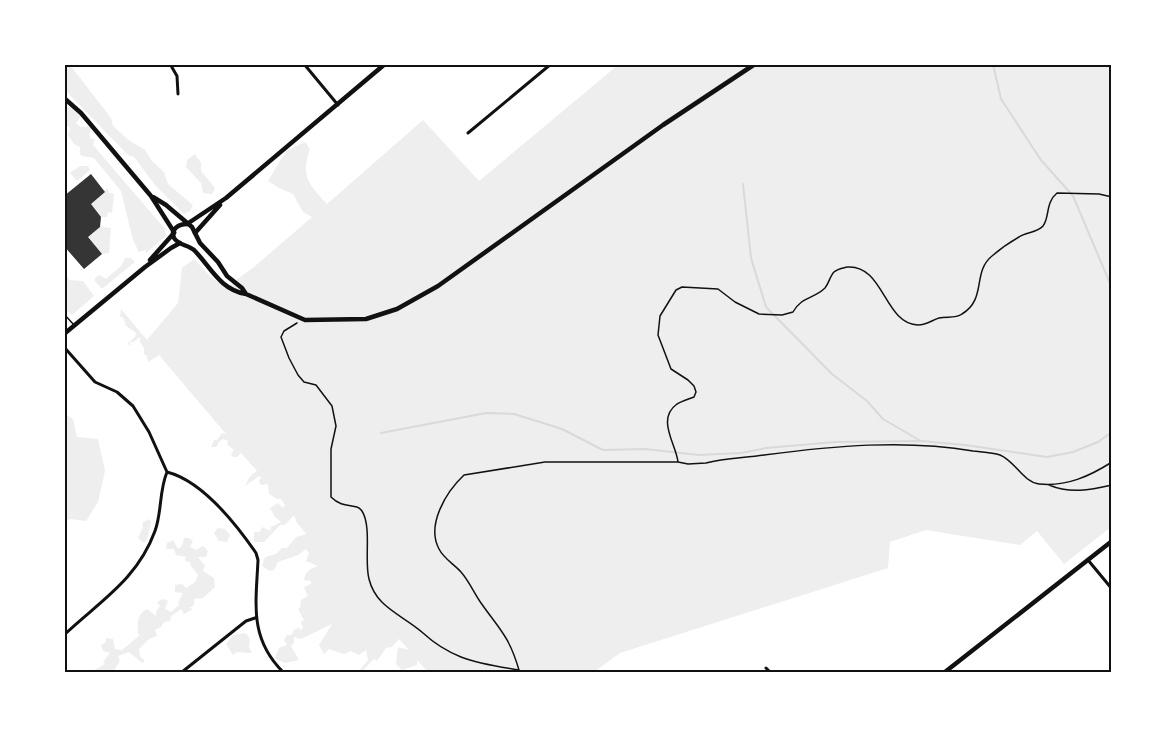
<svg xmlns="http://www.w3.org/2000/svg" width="1176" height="737" font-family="Quicksand,sans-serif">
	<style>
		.green { fill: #eee }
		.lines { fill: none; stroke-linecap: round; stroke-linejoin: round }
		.stream { stroke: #d9d9d9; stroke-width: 2 }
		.building { fill: #353535 }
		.path { stroke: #111; stroke-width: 1.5 }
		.service { stroke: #111; stroke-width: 1.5 }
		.minor { stroke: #111; stroke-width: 3 }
		.tertiary { stroke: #111; stroke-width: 4.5 }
		.secondary { stroke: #111; stroke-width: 4.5 }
		.neatline { fill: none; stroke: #111; stroke-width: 2 }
	</style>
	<rect width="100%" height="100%" fill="#fff"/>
	<path class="green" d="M64 65H70L111 118 113 126 130 141 145 150 152 161 164 172 168 184 193 205 190 211 184 214 155 185 134 157 128 155 65 90Z
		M618 65H1111V527L1064 564 1037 531 1020 545 926 530 890 542 888 568 620 653 594 672H428L417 660V665L402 670 396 664 398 647 409 650 399 639 392 647 386 648 377 661 374 659 361 672H358L368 660 366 650 359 655 351 651 344 654 329 649 324 654 319 645 332 624 301 639 294 637V643L291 646 299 660 285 663 275 658 279 648 287 645 284 640 287 635H292L293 631 299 627 300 630 303 628 301 622 304 620 298 609 300 608 301 600 308 596 304 587 311 584V581L304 580C306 570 310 569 318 566L306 561 309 553 306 549 298 555 278 562 274 570 270 571 262 566 265 557 276 554 282 548H287L296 537 306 534 297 523 294 515 285 525H280L264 542H254V532H260L262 527 270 531 271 527 281 522 275 517 270 508 278 503 283 508 285 505 281 499H277L269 494 268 484 261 485 259 481 261 478 259 476 245 486 250 476 252 478 251 475 257 471 241 453 237 457H233L231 454 234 450 227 444 228 441 223 439 219 442 216 447H211L214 440H217L222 433 226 434 159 355 148 362 147 356 144 354V348L140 342V337L133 342H130V345L127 344 135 337 136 333 126 326 123 317H120L121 309 147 340 178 303 182 268 194 259 211 277 225 288 254 267 312 217 303 212 293 194 279 188 268 181 286 151 305 142 310 149C300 176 309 185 327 204L423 120 479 181Z
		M70 107 81 116 76 123 80 127H93L89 134 91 139H95L93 145 165 229 166 236 146 253 145 250 139 252 133 240 121 191 94 158 82 156 80 154V147L74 144 68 135 70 128 68 126 65 129V108Z
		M195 154 201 163V171L215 188 212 194 203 193 201 183 186 167 187 160Z
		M80 166H88L90 170 77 181 70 173Z
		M108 189 109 193 114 194 112 213 108 212 107 217H101L91 204 105 192 104 190Z
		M100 227 111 228 109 253 102 254 88 237Z
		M125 258H131L135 262 102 289 95 281V278L99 275 106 279 122 265Z
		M67 276 69 280 83 281 94 296 72 315 65 309V278Z
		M65 414 73 419 77 437 98 439 105 471 98 502 86 521 70 519 65 522Z
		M149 519 151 522 147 540 144 543 138 538 143 527 142 523Z
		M218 528 225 529 230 535 227 542 219 541 214 533Z
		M184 538H189L193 541 190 547 196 550 203 546 208 551 206 557H198L205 566 203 571 214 578 215 587 203 598 194 599V605L189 608 193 609 184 614 181 609 171 616 170 621 164 622 161 627 155 630 157 636 149 639 139 649 140 656 145 661 142 663 129 652 118 656 120 661 113 672H91L105 664 103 662 110 653 103 651 101 645 106 642V638L113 639 115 649 122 650 140 635 138 634C137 624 137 614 147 609L156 616V612L160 606 157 602 163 599 168 601 165 609 171 612 179 605 178 603 183 593 175 592V585L182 584 186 588 195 582 198 575 191 566 190 562 185 561 186 557 176 555 174 549H166L167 543 173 540 178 549 182 546Z
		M245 633C251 637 250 640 249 647L252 653 237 652 233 655 226 644 233 635Z"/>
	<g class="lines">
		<path class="stream" d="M993 64 1001 99 1041 160 1073 196 1112 288
			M743 184 751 258 766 307 832 374 867 401 883 419 919 440
			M381 433 486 413 514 414 562 429 603 450 645 449 699 455 741 453 766 448 835 442 921 441 965 445 1047 457 1073 452 1098 442 1112 432"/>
	</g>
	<path class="building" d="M91 174 105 192 91 204 101 217 100 227 88 237 102 254 84 269 64 246V196Z"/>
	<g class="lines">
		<path class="path" d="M1112 197 1099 194 1057 193C1045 203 1050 217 1043 226 1037 233 1026 232 1019 237 1010 242 1000 249 992 256 972 272 987 299 962 314 955 319 947 316 939 318 932 320 927 325 918 325 884 324 884 264 847 267 843 268 837 269 834 272 830 276 829 283 825 288 814 299 802 296 793 312L782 315 759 314 735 302 718 289 682 287 676 290 660 316 658 335 671 369 688 380 694 386 696 392 694 397C689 399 682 401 677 404 656 419 676 444 678 462L688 464 706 463C725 458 745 458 764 455 833 446 904 439 973 451 981 452 992 452 1000 455 1015 461 1023 482 1039 484 1066 487 1090 476 1112 462
			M297 323 284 331 281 337 289 358 298 375 304 382 316 385 332 406 336 426 331 449V497C344 510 356 502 362 511 372 527 364 561 369 579 376 608 403 615 423 633 435 644 446 651 461 657 479 664 500 667 519 670 509 636 500 630 481 603 474 593 469 581 461 572 454 564 444 559 439 549 426 525 446 492 464 475L545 462H677
			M1049 485C1070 494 1090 490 1112 485"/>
		<path class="service" d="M64 314 74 325"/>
		<path class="minor" d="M170 64 177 76 178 94
			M304 64 338 105
			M468 133 551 64
			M64 347 95 382 117 392 133 406 149 432 167 472C159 491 162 512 155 531 137 580 100 601 64 635
			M167 472C202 481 236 524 256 553L258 560C256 604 249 638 283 672
			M1088 560 1112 589
			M766 668 770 672
			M182 672 246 621 255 618"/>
		<path class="tertiary" d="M187 224 226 198 385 64
			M195 233 220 205
			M150 260 174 233
			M64 334 145 267 171 248 180 243
			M945 672 1112 541"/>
		<path class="secondary" d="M64 98 81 113 151 196 174 232
			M153 197 166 205 192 227 200 243 218 262 227 276 242 288 246 294
			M187 224C179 224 170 229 174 238 178 245 188 245 194 250 210 266 220 290 246 294L305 320 366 319 397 309 438 286 663 125 755 64"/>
	</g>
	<rect width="1176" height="737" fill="none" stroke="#ffffff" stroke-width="132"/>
	<rect x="66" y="66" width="1044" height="605" class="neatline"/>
</svg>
